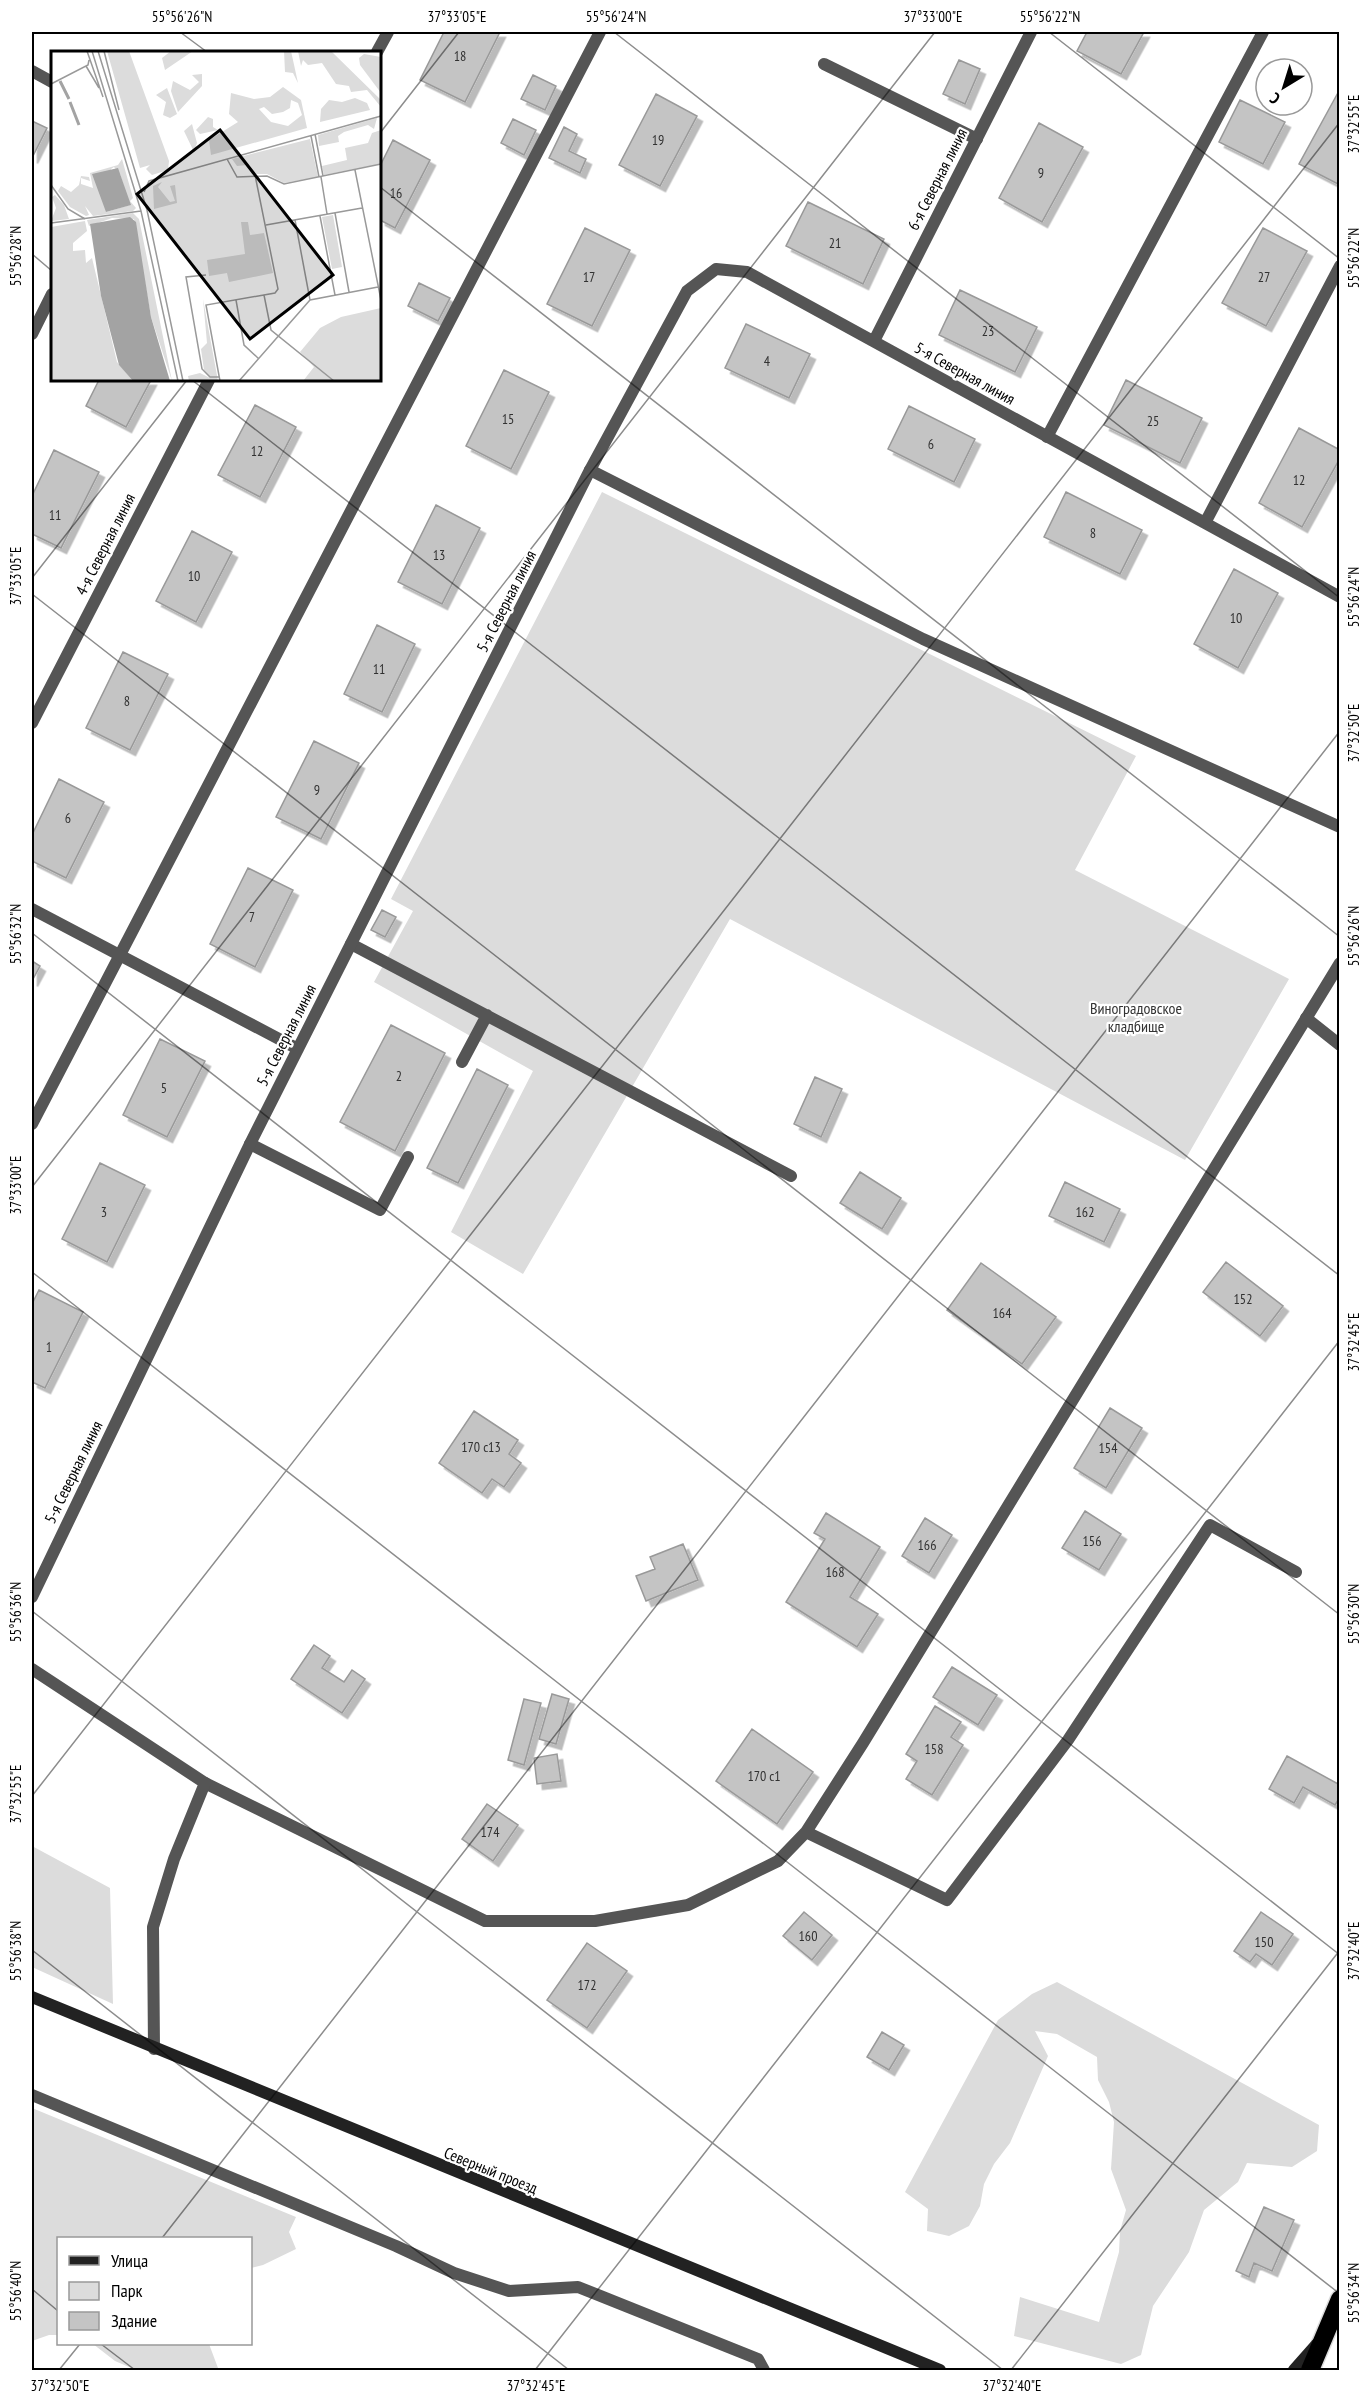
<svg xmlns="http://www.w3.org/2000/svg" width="1371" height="2402" font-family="'PT Sans Narrow',sans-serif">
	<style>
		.green { fill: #dcdcdc }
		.building { fill: #c4c4c4; stroke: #999; stroke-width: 1.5; filter: url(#shadow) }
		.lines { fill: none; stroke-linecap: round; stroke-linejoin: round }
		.highway-casing { stroke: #dbdbdb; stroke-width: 21 }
		.lane { stroke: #555; stroke-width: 12 }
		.street { stroke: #555; stroke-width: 12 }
		.secondary { stroke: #222; stroke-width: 12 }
		.highway { stroke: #000; stroke-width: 18 }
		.ticks { fill: none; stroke: #000; stroke-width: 1.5; stroke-opacity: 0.45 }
		.labels { text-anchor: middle; stroke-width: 4.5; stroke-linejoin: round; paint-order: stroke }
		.number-label { font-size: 14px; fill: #313131 }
		.street-label { font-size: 16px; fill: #000; stroke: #fff }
		.park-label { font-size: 16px; fill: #333; stroke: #fff }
		.inset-river { fill: none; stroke: #a3a3a3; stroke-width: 3 }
		.inset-road { fill: none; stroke: #999; stroke-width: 1.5 }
		.view { fill: #000; fill-opacity: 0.15; stroke: #000; stroke-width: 3 }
		.inset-edge { fill: none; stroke: #000; stroke-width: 3 }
		.neatline { fill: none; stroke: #000; stroke-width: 2 }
		.ticks-label { font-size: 15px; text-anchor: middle; fill: #000 }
	</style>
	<defs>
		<filter id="shadow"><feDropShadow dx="5.5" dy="5.5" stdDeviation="0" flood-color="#0004"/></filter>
	</defs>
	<rect width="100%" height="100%" fill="#fff"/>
	<path class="green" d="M602 492 1136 756 1075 870 1289 979 1185 1160 730 919 523 1274 451 1232 533 1071 374 982 413 911 391 899Z
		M32 1846 110 1888 113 2004 32 1967Z
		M1057 1982 1319 2125 1317 2151 1292 2167 1247 2163 1238 2182 1204 2210 1189 2252 1153 2306 1141 2355 1121 2364 1014 2336 1020 2297 1099 2322 1119 2252 1120 2231 1126 2210 1111 2169 1114 2122 1109 2102 1098 2080 1097 2057 1057 2034 1035 2031 1048 2056 1010 2143 994 2164 984 2184 980 2206 969 2226 949 2236 927 2231 928 2209 905 2192 998 2020 1032 1994Z
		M32 2108 296 2217 289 2232 296 2249 263 2265 251 2268 250 2238H58V2335H49L32 2341Z
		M93 2344H209L218 2368 213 2370H136L115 2361Z"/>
	<path class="building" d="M444 32H500L465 102 420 80Z
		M1087 32H1144L1121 74 1077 51Z
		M959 60 980 69 965 104 943 94Z
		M533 75 556 86 545 110 521 99Z
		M1340 89V185L1299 164Z
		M656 94 697 116 660 186 619 165Z
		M1240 100 1285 122 1263 164 1219 142Z
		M513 119 536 130 524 155 501 143Z
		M32 121 47 128 32 158Z
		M1039 123 1083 147 1042 222 999 198Z
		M564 127 577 134 569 151 586 159 580 173 549 158Z
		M393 140 430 160 395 228 380 220V166Z
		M808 202 884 239 863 284 786 246Z
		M585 228 630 250 592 326 547 304Z
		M1263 228 1307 251 1266 326 1222 303Z
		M419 283 450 298 438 321 408 306Z
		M960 290 1037 327 1015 372 939 335Z
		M746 324 810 354 789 398 725 368Z
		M504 370 549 392 511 469 466 446Z
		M99 380H151L126 427 86 406Z
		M1126 380 1202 418 1180 463 1104 425Z
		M255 405 296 427 260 497 218 475Z
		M909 406 975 439 954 482 888 449Z
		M1299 428 1340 450V458L1302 527 1259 503Z
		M54 450 99 472 61 548 32 534V496Z
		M1066 492 1142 530 1120 574 1044 537Z
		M436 505 480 528 442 604 398 582Z
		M192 531 232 552 196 622 156 601Z
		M1234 569 1278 593 1238 668 1194 644Z
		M377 625 415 644 382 712 344 694Z
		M123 652 168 674 130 750 86 728Z
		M314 741 359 763 321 839 276 817Z
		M59 779 104 802 66 878 32 861V835Z
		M248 868 293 890 255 967 210 944Z
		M382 910 396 917 385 937 371 930Z
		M32 961 40 966 32 981Z
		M391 1025 445 1053 395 1151 340 1122Z
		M160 1039 205 1061 167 1137 123 1115Z
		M477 1069 508 1085 458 1183 427 1168Z
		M815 1077 842 1089 821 1137 794 1124Z
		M100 1163 145 1185 107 1262 62 1239Z
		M860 1172 901 1198 882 1229 840 1203Z
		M1065 1182 1120 1209 1104 1242 1049 1216Z
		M1226 1262 1283 1306 1260 1336 1203 1292Z
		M981 1263 1056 1317 1022 1364 947 1310Z
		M39 1290 83 1312 45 1388 32 1382V1304Z
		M1110 1408 1142 1428 1106 1488 1074 1468Z
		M474 1411 518 1440 509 1454 521 1463 504 1487 492 1479 482 1493 439 1463Z
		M1085 1511 1121 1534 1099 1570 1062 1548Z
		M826 1513 880 1547 850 1597 878 1614 857 1647 786 1602 825 1539 814 1533Z
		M925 1518 952 1535 929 1573 902 1556Z
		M683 1544 698 1580 646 1601 636 1576 655 1569 650 1557Z
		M314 1645 330 1656 322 1668 344 1682 352 1670 365 1679 342 1713 291 1679Z
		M952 1667 997 1695 978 1725 933 1697Z
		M552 1694 569 1699 556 1744 539 1739Z
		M524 1699 541 1703 524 1765 508 1760Z
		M935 1706 961 1722 951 1737 963 1745 932 1795 906 1779 917 1761 906 1754Z
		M752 1729 813 1772 777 1824 716 1781Z
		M557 1754 561 1781 537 1784 534 1758Z
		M1287 1756 1340 1785V1797L1335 1805 1303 1787 1294 1803 1269 1789Z
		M487 1804 518 1825 493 1861 462 1839Z
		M804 1912 832 1935 812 1960 783 1936Z
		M1261 1912 1293 1934 1272 1965 1256 1954 1250 1962 1234 1951Z
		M587 1943 627 1971 587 2028 547 2000Z
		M882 2032 904 2045 889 2070 867 2057Z
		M1264 2207 1294 2220 1272 2271 1254 2263 1249 2277 1236 2271Z"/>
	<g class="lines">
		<defs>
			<path id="highway" d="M1310 2370 1340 2299"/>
		</defs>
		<use href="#highway" class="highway-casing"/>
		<path class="lane" d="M824 64 977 139
			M32 71 52 82
			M32 334 52 294
			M1047 437 1263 32
			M590 470 923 639 1340 827
			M351 944 791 1176
			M462 1062 487 1015
			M32 1124 600 32
			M250 1144 380 1210 408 1157
			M205 1783 485 1921H595L688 1905 778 1861 806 1832 863 1743 1340 963
			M806 1832 947 1900 1068 1740 1210 1525 1296 1572
			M32 2095 396 2246 454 2273 509 2291 578 2287 758 2359 764 2370"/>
		<path class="street" d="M377 52 388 32
			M874 341 1031 32
			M1205 523 1340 266
			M32 723 209 380
			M32 909 298 1049
			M1306 1018 1340 1045
			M32 1597 250 1144 590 470 687 291 716 269 747 272 1340 597
			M32 1669 205 1783 174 1859 153 1927 154 2049"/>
		<path class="secondary" d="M32 1997 940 2370
			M1294 2370 1317 2344"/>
		<use href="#highway" class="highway"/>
	</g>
	<path class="ticks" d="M180 32 207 52M614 32 1340 598M1049 32 1340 259M380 133 459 32M380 187 1340 937M32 254 52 271M192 380 1340 1276M32 578 187 380M32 594 1340 1615M32 933 1340 1955M32 1187 935 32M32 1272 1340 2294M32 1611 1003 2370M32 1796 1340 122M32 1950 569 2370M162 2238 1340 731M32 2289 58 2311M101 2344 135 2370M59 2370 80 2344M535 2370 1340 1340M1011 2370 1340 1950"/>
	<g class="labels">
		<g class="number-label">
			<text x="460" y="61">18</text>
			<text x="658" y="145">19</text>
			<text x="1041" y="178">9</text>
			<text x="396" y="198">16</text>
			<text x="835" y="248">21</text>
			<text x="589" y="282">17</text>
			<text x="1264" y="282">27</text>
			<text x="988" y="336">23</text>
			<text x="767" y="366">4</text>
			<text x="508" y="424">15</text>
			<text x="1153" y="426">25</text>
			<text x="931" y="449">6</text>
			<text x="257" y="456">12</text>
			<text x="1299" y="485">12</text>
			<text x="55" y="520">11</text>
			<text x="1093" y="538">8</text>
			<text x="439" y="560">13</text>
			<text x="194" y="581">10</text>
			<text x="1236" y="623">10</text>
			<text x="379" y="674">11</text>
			<text x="127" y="706">8</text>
			<text x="317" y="795">9</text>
			<text x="68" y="823">6</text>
			<text x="252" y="922">7</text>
			<text x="399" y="1081">2</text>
			<text x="164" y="1093">5</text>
			<text x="104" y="1217">3</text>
			<text x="1085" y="1217">162</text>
			<text x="1243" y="1304">152</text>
			<text x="1002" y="1318">164</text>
			<text x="49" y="1352">1</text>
			<text x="481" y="1452">170 с13</text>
			<text x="1108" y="1453">154</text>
			<text x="1092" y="1546">156</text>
			<text x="927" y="1550">166</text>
			<text x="835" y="1577">168</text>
			<text x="934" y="1754">158</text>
			<text x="764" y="1781">170 с1</text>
			<text x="490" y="1837">174</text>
			<text x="808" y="1941">160</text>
			<text x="1264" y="1947">150</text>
			<text x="587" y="1990">172</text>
		</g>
		<g class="street-label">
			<text transform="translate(937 179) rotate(-63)" y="6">6-я Северная линия</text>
			<text transform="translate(965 373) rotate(29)" y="6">5-я Северная линия</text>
			<text transform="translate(105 544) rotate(-63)" y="6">4-я Северная линия</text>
			<text transform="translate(506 601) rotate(-63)" y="6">5-я Северная линия</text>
			<text transform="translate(286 1035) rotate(-63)" y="6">5-я Северная линия</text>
			<text transform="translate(73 1472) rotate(-64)" y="6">5-я Северная линия</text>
			<text transform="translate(491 2170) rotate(22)" y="6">Северный проезд</text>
		</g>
		<g class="park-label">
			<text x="1136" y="1014">Виноградовское<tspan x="1136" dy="18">кладбище</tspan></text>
		</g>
	</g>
	<g transform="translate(51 51)">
		<rect width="330" height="330" fill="#fff"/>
		<path d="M56 0H78L118 110 117 119 101 124 95 118 99 114 89 117ZM120 0H142L114 19 111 7ZM233 0H240L247 32 242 22 234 21ZM247 0H280L330 49V56L316 39 300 41 298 35 285 33 271 12 257 14 252 9 250 15ZM313 3 330 6V42L309 14 308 7ZM151 23V35L127 61 120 40 122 30 139 39 148 31 141 24ZM232 36 250 49 256 77 160 104 158 89 187 71 178 63 180 42 203 48 219 46ZM240 49 247 52 251 64 237 75 220 71 208 58 213 56 221 63 232 61 239 57ZM116 37 126 63 119 67 112 64 115 51 105 44ZM304 47 316 52 319 59 269 71 270 58 278 49 291 51ZM157 66 162 68V76L167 79 149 83 145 79ZM326 67 323 78 317 74 293 81 287 85 288 91 268 95 267 84ZM141 73 146 92 143 101 133 80ZM330 79 329 113 273 124 271 115 296 109 294 97 317 92 321 82ZM259 88 267 126 233 132 216 123H201L196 114 186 115 181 108ZM71 108 82 147 79 150 85 157 82 160 42 165 34 155 38 164 35 165 19 156 7 140 10 135 20 141 28 134 30 125 38 126 39 130 30 127V133L42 137 39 122 67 114ZM63 116 69 123 79 154 55 161 60 118ZM111 131 107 136 119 151 124 150 119 135 124 134 126 152 103 158 102 135ZM4 144 13 154 18 168 0 170 5 157 1 146ZM82 162 88 168 121 330 100 266 83 168 61 167 38 175 36 169ZM282 164 291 216 281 218 271 166ZM34 170 36 180 22 192V200L34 199 35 212 41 207 66 311 82 330H0V176ZM190 171H197L199 184 213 182 222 222 178 231 176 222 158 225 156 209 194 203ZM152 248 167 330H138L137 325 149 322 159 327 153 319 150 298 156 292ZM330 257V330H252L263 316 249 301 269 277 290 266Z" fill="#dcdcdc" fill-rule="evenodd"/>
		<path d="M67 117 80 154 55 161 41 123ZM79 166 85 171 100 266 119 330H82L68 314 50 245 39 173Z" fill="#a3a3a3"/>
		<path class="inset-river" d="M9 30 18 48M19 51 28 74"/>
		<path class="inset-road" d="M36 0 52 46M41 0 90 160 127 330M47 0 96 159 132 330M53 0 68 59M35 15 48 37M0 33 37 14 38 9M264 83 272 125M260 85 268 126M176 108 186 126 216 125 233 133 330 113M304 119 330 249M270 126 276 163M0 134 17 158 34 168M93 141 98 130 330 65M284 162 298 241M269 165 284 244M244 169 259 249M0 172 90 160M215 174 311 157M155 224 135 226 151 318 159 326H168M213 244 220 279 283 330M185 249 193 294 208 308M169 330 155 254 224 242 227 238 204 124M188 330 259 249 327 236"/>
		<path class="view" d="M169 79 282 224 199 288 86 143Z"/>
		<rect width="330" height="330" class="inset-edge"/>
	</g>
	<rect width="1371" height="2402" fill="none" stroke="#ffffff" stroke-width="66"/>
	<rect x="57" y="2237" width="195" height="108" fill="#ffffff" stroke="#999999" stroke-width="1.5"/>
	<rect x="69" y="2256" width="30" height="9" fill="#222222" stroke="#999999" stroke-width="1.5"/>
	<text x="111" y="2267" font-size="18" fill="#000000">Улица</text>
	<rect x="69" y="2282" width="30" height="18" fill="#dcdcdc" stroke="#999999" stroke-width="1.5"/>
	<text x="111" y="2297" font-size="18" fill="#000000">Парк</text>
	<rect x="69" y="2312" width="30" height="18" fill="#c4c4c4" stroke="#999999" stroke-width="1.5"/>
	<text x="111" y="2327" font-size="18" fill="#000000">Здание</text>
	<g transform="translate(1284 87) rotate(218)"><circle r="28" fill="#ffffff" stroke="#999999" stroke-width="1.5"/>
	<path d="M0-4.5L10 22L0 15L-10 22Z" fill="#000000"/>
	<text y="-9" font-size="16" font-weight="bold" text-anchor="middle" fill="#000000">С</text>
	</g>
	<rect x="33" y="33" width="1305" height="2336" class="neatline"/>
	<g class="ticks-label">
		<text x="182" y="22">55°56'26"N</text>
		<text x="457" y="22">37°33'05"E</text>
		<text x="616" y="22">55°56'24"N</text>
		<text x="933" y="22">37°33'00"E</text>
		<text x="1050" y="22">55°56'22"N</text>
		<text transform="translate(1354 124) rotate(-90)" y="5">37°32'55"E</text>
		<text transform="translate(16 256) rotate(-90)" y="5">55°56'28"N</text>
		<text transform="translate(1354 258) rotate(-90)" y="5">55°56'22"N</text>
		<text transform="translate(16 576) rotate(-90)" y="5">37°33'05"E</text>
		<text transform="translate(1354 597) rotate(-90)" y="5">55°56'24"N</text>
		<text transform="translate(1354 733) rotate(-90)" y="5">37°32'50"E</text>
		<text transform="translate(16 934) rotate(-90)" y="5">55°56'32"N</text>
		<text transform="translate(1354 936) rotate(-90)" y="5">55°56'26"N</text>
		<text transform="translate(16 1185) rotate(-90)" y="5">37°33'00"E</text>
		<text transform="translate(1354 1342) rotate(-90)" y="5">37°32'45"E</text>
		<text transform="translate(16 1612) rotate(-90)" y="5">55°56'36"N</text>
		<text transform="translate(1354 1614) rotate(-90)" y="5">55°56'30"N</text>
		<text transform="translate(16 1794) rotate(-90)" y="5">37°32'55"E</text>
		<text transform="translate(16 1951) rotate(-90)" y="5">55°56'38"N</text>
		<text transform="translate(1354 1951) rotate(-90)" y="5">37°32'40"E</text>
		<text transform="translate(16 2291) rotate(-90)" y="5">55°56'40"N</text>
		<text transform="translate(1354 2293) rotate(-90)" y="5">55°56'34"N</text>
		<text x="60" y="2391">37°32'50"E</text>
		<text x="536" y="2391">37°32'45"E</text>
		<text x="1012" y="2391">37°32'40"E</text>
	</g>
</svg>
